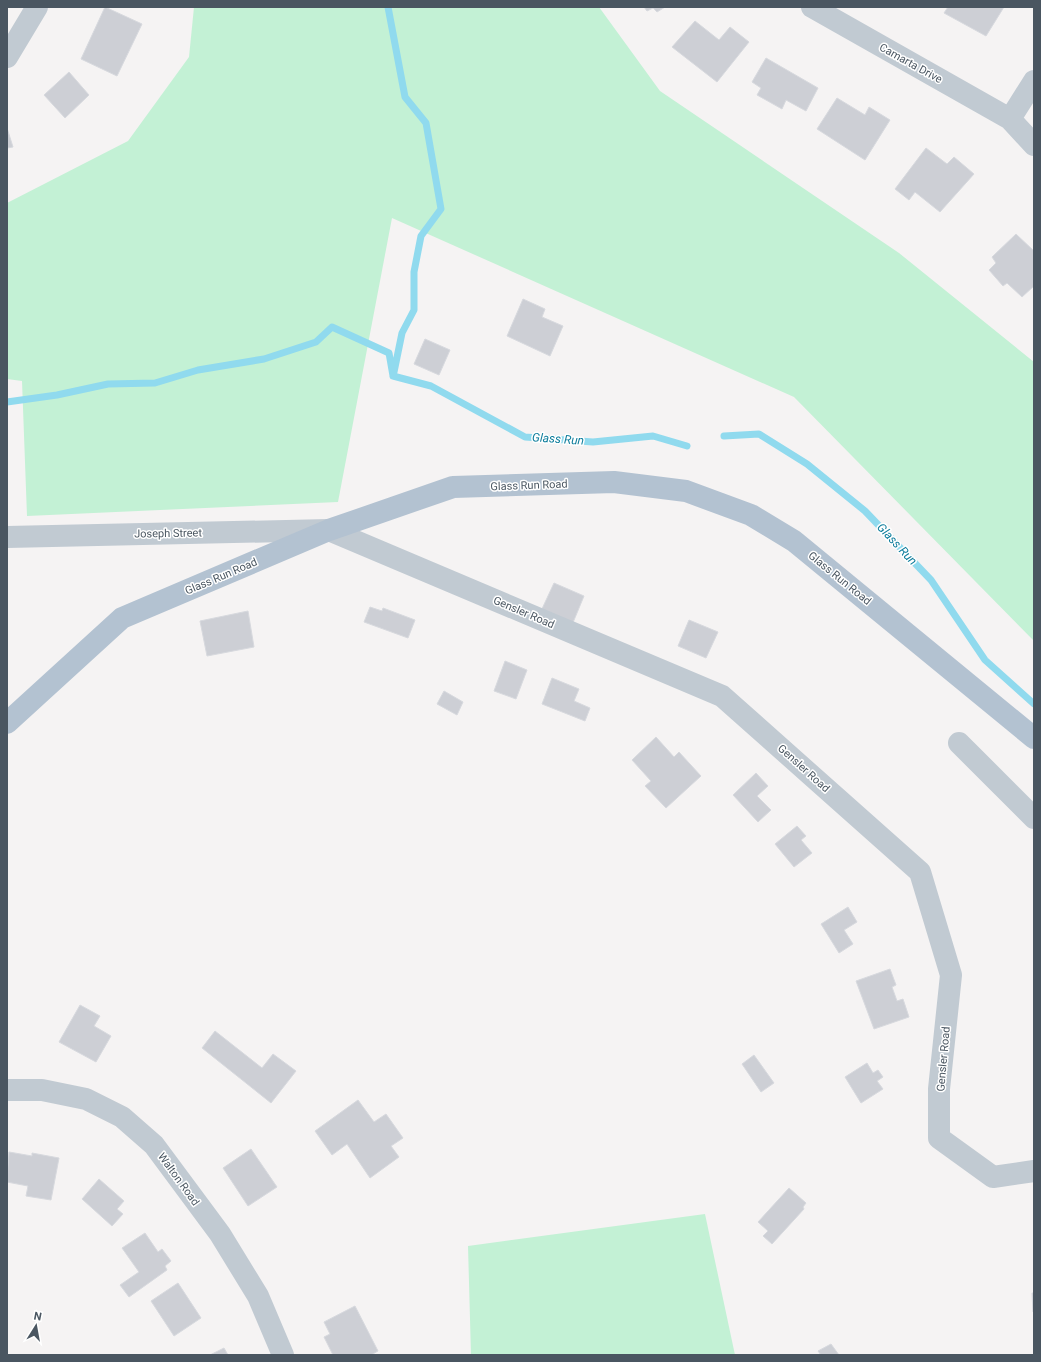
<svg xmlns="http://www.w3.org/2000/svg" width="1041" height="1362" font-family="Roboto,sans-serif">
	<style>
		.green { fill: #c3f1d5 }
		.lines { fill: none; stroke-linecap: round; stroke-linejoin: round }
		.stream { stroke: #90daee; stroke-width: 7 }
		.building { fill: #cdcfd5; stroke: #d7d9de }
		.minor { stroke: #c1cad2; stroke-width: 22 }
		.major { stroke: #b3c2d1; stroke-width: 22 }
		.labels { text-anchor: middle; stroke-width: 3; stroke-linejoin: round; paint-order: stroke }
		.street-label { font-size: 11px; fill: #4a5661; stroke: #fff }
		.water-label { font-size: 12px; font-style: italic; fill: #0c7c9b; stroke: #fff }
	</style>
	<rect width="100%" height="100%" fill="#f5f3f3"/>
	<path class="green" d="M194 7H599L660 91 899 253 1034 362V641L794 397 392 218 338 502 27 516 22 381 7 379V203L128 141 189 57Z
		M705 1214 735 1355H471L468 1246Z"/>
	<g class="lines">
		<path class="stream" d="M388 7 405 97 426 123 441 209 421 236 414 272V310L402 333 394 372
			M393 376 431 386 525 437 593 442 653 436 687 446
			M7 402 57 395 108 384 155 383 198 370 264 359 316 342 332 327 389 353 393 376
			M724 436 759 434 807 464 865 511 931 580 985 660 1034 704"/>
	</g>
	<path class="building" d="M105 7 142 24 117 76 81 59Z
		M644 7H665L657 12 653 8 647 11Z
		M948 7H1004L986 36 944 13Z
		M695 21 719 40 730 27 749 42 717 82 672 47Z
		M766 58 818 88 806 111 786 100 782 109 757 95 761 88 752 82Z
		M69 72 89 95 65 118 44 95Z
		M837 98 865 115 869 107 890 120 865 160 817 129Z
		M7 128 13 147 7 148Z
		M926 148 947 164 954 157 974 174 940 212 915 192 909 200 895 189Z
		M1016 234 1034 251V286L1022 297 1007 283 1003 286 989 270 996 263 992 257Z
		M523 299 545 309 542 317 563 326 550 356 507 336Z
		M425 339 450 350 439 375 414 364Z
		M554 583 584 596 572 625 541 611Z
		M370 607 382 611 383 608 415 620 408 638 364 622Z
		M248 611 254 647 207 656 200 621Z
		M689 620 718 632 706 658 678 646Z
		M505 661 527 670 516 699 494 691Z
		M552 678 579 689 574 701 590 708 585 721 542 704Z
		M444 691 463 702 457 715 437 704Z
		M656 737 674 757 679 752 701 776 666 808 645 786 651 781 632 760Z
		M756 773 768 786 757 796 771 810 758 822 733 795Z
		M797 826 806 836 801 840 812 853 794 867 775 844Z
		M848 907 857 922 844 930 853 944 839 953 821 924Z
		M890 969 896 985 892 987 897 1001 903 999 909 1017 874 1029 856 981Z
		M80 1005 100 1016 94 1026 111 1036 96 1062 59 1042Z
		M215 1031 262 1068 273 1054 296 1071 271 1103 202 1048Z
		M754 1055 774 1083 761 1092 742 1064Z
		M867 1063 873 1073 878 1070 883 1077 877 1081 883 1089 861 1103 845 1077Z
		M358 1100 374 1122 386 1114 403 1138 391 1146 399 1157 370 1178 347 1144 332 1155 315 1131Z
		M251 1149 277 1187 248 1206 223 1168Z
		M9 1152 32 1156V1153L59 1158 51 1200 26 1196 28 1186 7 1182Z
		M99 1179 124 1201 117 1209 123 1214 112 1226 82 1199Z
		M789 1188 806 1203 803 1207 804 1209 772 1244 763 1236 768 1231 758 1222Z
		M145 1233 158 1252 162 1249 171 1261 165 1266 167 1270 129 1297 120 1285 139 1272 122 1248Z
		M178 1283 201 1318 174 1336 151 1301Z
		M1032 1293H1034V1312H1033Z
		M355 1306 378 1351 371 1355H333L324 1337 330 1334 324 1322Z
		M831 1344 839 1355H821L818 1351Z
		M224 1348 228 1355H210Z"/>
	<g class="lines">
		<path class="minor" d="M812 7 1010 119 1034 145
			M7 57 37 7
			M1010 119 1034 81
			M7 537 329 530 722 696 920 872 951 975 939 1089V1138L993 1177 1034 1171
			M959 743 1034 818
			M7 1090H42L86 1099 122 1117 154 1145 220 1234 258 1296 283 1355"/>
		<path class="major" d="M7 723 122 618 329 530 453 487 614 482 686 491 751 515 794 541 1034 738"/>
	</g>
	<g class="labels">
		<g class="street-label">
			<text transform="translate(911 63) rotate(29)" y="4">Camarta Drive</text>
			<text transform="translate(529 485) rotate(-2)" y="4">Glass Run Road</text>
			<text transform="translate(168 533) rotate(-1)" y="4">Joseph Street</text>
			<text transform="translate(221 576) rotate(-23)" y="4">Glass Run Road</text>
			<text transform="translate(840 578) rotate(39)" y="4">Glass Run Road</text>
			<text transform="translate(524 612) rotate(23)" y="4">Gensler Road</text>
			<text transform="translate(804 768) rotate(42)" y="4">Gensler Road</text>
			<text transform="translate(943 1059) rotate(-85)" y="4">Gensler Road</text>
			<text transform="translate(179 1179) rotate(54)" y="4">Walton Road</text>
		</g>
		<g class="water-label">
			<text transform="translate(558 439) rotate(4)" y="4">Glass Run</text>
			<text transform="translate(897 544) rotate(47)" y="4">Glass Run</text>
		</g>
	</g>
	<rect width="1041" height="1362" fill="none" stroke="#4a5661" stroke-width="16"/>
	<g transform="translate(36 1326) rotate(11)" stroke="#ffffff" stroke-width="3" paint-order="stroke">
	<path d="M0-3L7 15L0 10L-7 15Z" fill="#4a5661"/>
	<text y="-6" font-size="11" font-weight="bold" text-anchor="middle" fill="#4a5661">N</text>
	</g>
</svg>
